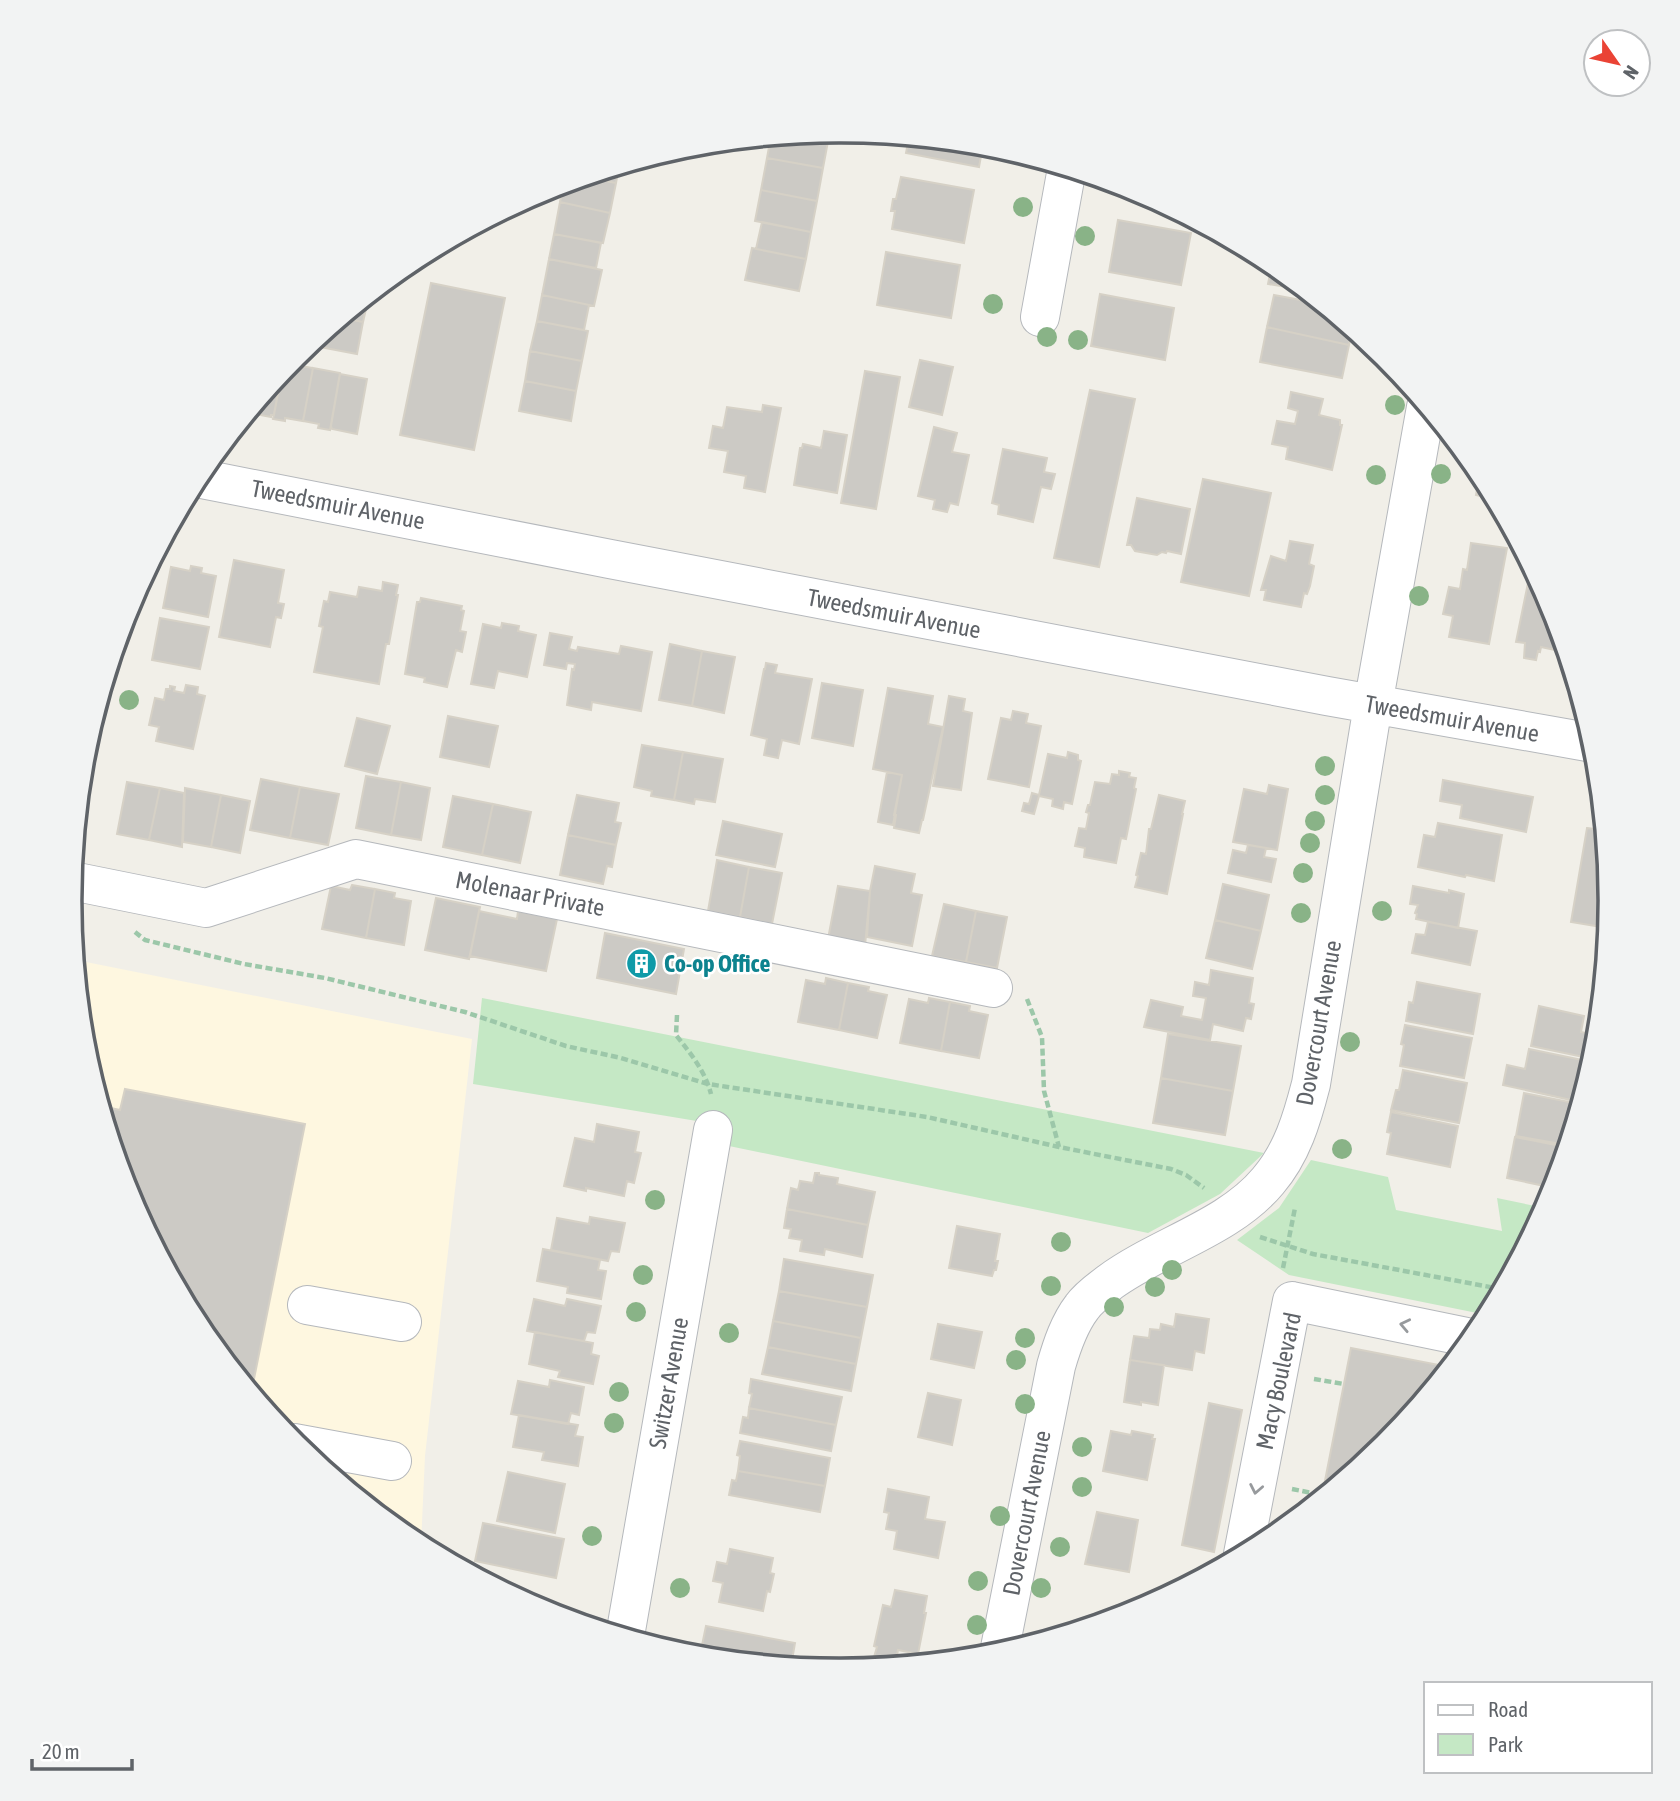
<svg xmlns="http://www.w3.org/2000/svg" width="1680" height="1801" font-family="'Asap Condensed',sans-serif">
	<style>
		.commercial { fill: #fef7e0 }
		.green { fill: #c5e8c5 }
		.building { fill: #cccac5; stroke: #d6d1c6; stroke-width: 2 }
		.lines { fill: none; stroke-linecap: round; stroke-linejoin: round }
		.minor-casing { stroke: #b5b8bc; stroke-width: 40 }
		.path { stroke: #9cc7a9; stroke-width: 4.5; stroke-dasharray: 7 3.5; stroke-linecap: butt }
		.minor { stroke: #fff; stroke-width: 38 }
		.tree { fill: #89b387 }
		.oneway { stroke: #979a9d }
		.labels { text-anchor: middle; stroke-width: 5; stroke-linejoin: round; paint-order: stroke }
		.street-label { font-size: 24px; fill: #5f6368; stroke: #fff }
		.culture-label { font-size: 24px; font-weight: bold; fill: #0d838f; stroke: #fff; text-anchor: start }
		.rim { fill: none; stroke: #5f6368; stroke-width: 3.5 }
	</style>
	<rect width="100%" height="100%" fill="#f1efe8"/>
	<path class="commercial" d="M76 960 472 1039 425 1456 421 1545 412 1540 295 1445 200 1328 128 1195 85 1050Z"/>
	<path class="green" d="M482 998 1264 1153 1220 1194 1148 1233 729 1146 733 1127 473 1084Z
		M1311 1160 1388 1177 1396 1210 1502 1231 1497 1198 1545 1208 1487 1315 1289 1275 1237 1240 1279 1208Z"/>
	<path class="building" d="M815 133 829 136 823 168 767 158 769 147 779 136Z
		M779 136 769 147 747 142V140Z
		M909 137 983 145 979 167 906 153Z
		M767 158 823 168 817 201 761 190Z
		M619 167 616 183 586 177Z
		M586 177 616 183 610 213 560 202 564 184Z
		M901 177 974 190 964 243 892 229 895 211H891L893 199H896Z
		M1121 185 1135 189 1163 204 1119 196Z
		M761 190 817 201 811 232 755 221Z
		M560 202 610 213 603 243 554 234Z
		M1118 220 1191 233 1181 285 1109 272Z
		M762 222 811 232 806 259 756 249Z
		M554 234 601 243 596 268 549 259Z
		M752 248 806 259 799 291 745 280Z
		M886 252 960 265 951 318 877 305Z
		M549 259 602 270 594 306 542 295Z
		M1272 264 1304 290 1268 284Z
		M431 283 505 298 474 450 400 435Z
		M1100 294 1174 308 1165 360 1091 346Z
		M542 295 589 305 584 330 537 321Z
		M1274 295 1322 304 1352 329 1349 345 1267 327Z
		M369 296 363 322 342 318Z
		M342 318 363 322 357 354 309 345Z
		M537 321 588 331 582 361 530 351Z
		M1267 327 1349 345 1342 378 1260 362Z
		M530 351 582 361 576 391 525 381Z
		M920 360 953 367 942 415 909 407Z
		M289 364 313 368 303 421 285 418V421L273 419 282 372Z
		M313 368 340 373 330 430 318 428 319 424 303 421Z
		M865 371 900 377 876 509 841 503Z
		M282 372 274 415H271V417L250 413Z
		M340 374 367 379 357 434 332 429 331 426Z
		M525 381 576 391 571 421 519 411Z
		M1090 390 1135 399 1099 567 1054 558Z
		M1291 392 1323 399 1319 415 1340 420V425H1342L1332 470 1286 459 1288 447 1272 444 1277 421 1295 424 1298 411 1288 408Z
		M763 405 781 408 765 492 744 488 746 476 724 472 728 451 709 448 713 426 723 428 727 407 762 412Z
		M934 427 957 433 952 452 969 455 958 505 950 503 947 512 933 509 935 500 918 496Z
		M824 431 847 435 837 493 794 485 800 448H802L803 444 821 448Z
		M1003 449 1047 458 1044 472 1055 474 1051 489 1041 487 1033 522 998 514 999 505 992 503Z
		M1480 473 1494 499 1476 495Z
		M1203 479 1271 493 1249 596 1181 582Z
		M1137 498 1190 509 1181 554 1167 551 1166 553 1162 552 1157 555 1135 551 1131 545H1127Z
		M1290 541 1313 545 1309 564 1314 566 1310 586 1307 594 1304 593 1301 607 1264 600 1266 590H1261L1271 556 1286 561Z
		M1471 543 1507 548 1489 644 1449 637 1453 616 1443 614 1449 587 1460 589 1463 569 1467 570Z
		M234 560 284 570 278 603 284 604 281 618 276 617 270 647 219 637Z
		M191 566 202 568 201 573 216 576 208 617 163 608 171 567 190 571Z
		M1535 575 1552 606 1559 630 1555 650 1541 647 1540 652 1538 651 1536 660 1524 658 1525 643 1516 642 1528 583 1534 584Z
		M383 582 398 585 396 595H398L389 644H386L379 684 314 672 323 627 319 626 324 601 328 602 330 592 357 597 359 587 382 591Z
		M421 598 462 606 461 610 464 611 460 631 466 632 462 652 456 650 447 687 424 682 425 678 405 674 417 602H420Z
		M160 618 209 627 200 669 152 660Z
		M502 623 519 626 518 631 536 635 527 677 498 671 494 688 471 684 483 624 501 628Z
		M550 633 572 637 569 649 577 651 578 647 619 654 621 646 652 652 641 711 592 702 591 710 567 705 572 669 574 670 575 664 567 663 566 669 544 665Z
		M670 644 702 651 692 706 659 700Z
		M702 651 735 657 724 713 692 706Z
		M766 663 777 665 775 673 812 679 799 744 782 740 778 758 764 755 767 739 751 735 764 669H765Z
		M822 683 863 690 853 746 812 738Z
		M186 685 198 687 197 694 205 696 193 749 156 741 159 727 149 725 155 698 164 700 166 689H170V686L175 687 174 691 184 693Z
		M888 688 933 696 928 724 943 727 923 820H922L919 833 894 828 896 815H894L902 775 873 769Z
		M949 696 965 699 963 711 972 713 961 790 933 786Z
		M1013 711 1028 714 1026 723 1041 726 1029 787 988 779 1001 718 1011 720Z
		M448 716 498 726 489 767 440 757Z
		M357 718 390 726 377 774 345 766Z
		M642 745 683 752 674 800 651 796 652 791 634 787Z
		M683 752 723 759 715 802 695 799 694 804 674 800Z
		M1068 752 1078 755V760L1081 761 1072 804 1064 802 1063 809 1052 806 1053 799 1039 796 1034 814 1022 811 1024 803 1029 804 1032 793 1039 795 1048 754 1067 758Z
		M1119 771 1130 773 1129 777 1136 778 1134 788 1136 789 1126 839 1121 838 1116 863 1084 857 1085 848 1075 846 1079 828 1086 829 1089 813 1086 812 1088 805H1090L1095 782 1110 784 1112 774 1119 775Z
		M887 772 902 775 893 825 878 822Z
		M366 776 401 782 391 835 356 828Z
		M261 779 300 787 290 838 250 830Z
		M1443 780 1533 797 1526 832 1460 818 1462 805 1440 801Z
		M127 782 160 788 149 840 117 834Z
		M401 782 430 788 421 840 391 835Z
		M1269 785 1288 789 1277 850 1233 842 1244 789 1267 794Z
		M300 787 339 794 328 845 290 838Z
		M160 788 184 793 182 847 149 840Z
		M185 788 221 795 211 847 183 842Z
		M221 795 250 801 240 853 211 847Z
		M577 795 619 803 615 822 621 823 616 845 568 835Z
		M1159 795 1185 801 1182 814H1183L1167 894 1135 887 1138 876 1136 875 1141 853 1146 854 1149 829H1151Z
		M453 796 493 804 482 855 443 847Z
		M493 804 531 812 520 863 482 855Z
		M723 821 782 834 775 867 716 855Z
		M1438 823 1502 835 1494 881 1466 875 1465 877 1418 867 1424 835 1435 837Z
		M1587 828 1603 830 1609 888 1602 927 1571 922Z
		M568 835 616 845 612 867 607 866 603 884 560 875Z
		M1248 845 1266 848 1264 857 1276 859 1271 882 1228 873 1233 850 1246 853Z
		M717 860 749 867 740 917 708 911Z
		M875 866 915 874 911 893 922 895 912 946 867 937 870 891Z
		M749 867 782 873 772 924 740 917Z
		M1223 884 1269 895 1261 931 1215 920Z
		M352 885 375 889 366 938 322 929 331 886 350 890Z
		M838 886 870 891 865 946 828 939Z
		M1413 886 1449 893V890L1464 894 1458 928 1416 919 1417 914 1415 913 1418 905 1410 904Z
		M1609 888 1610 901 1607 927H1602Z
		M375 889 395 893 394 898 411 901 404 945 366 938Z
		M436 898 480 907 469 959 425 950Z
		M944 904 976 911 966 962 932 956Z
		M479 911 517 919 518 911 557 919 546 971 470 956Z
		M976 911 1007 917 997 968 966 962Z
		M1215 920 1261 931 1252 969 1206 958Z
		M1428 922 1477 931 1470 965 1412 953 1416 934 1425 935Z
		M605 933 684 949 676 994 597 978Z
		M1211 970 1253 978 1249 1003 1254 1004 1251 1019 1246 1018 1243 1031 1213 1024 1210 1040 1144 1027 1151 1000 1183 1007 1181 1016 1202 1020 1206 998 1193 996 1195 982 1209 985Z
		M826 978 848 983 839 1030 798 1022 806 980 825 984Z
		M1417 982 1480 994 1473 1034 1406 1021 1409 1002 1413 1003Z
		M848 983 869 987 868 991 887 995 877 1038 839 1030Z
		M929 998 950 1002 941 1051 900 1043 909 999 928 1003Z
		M950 1002 970 1006 969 1011 988 1015 979 1058 941 1051Z
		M1539 1006 1584 1016 1581 1032 1596 1035 1597 1030 1593 1059 1531 1046Z
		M1405 1025 1472 1038 1464 1078 1400 1066 1404 1045 1401 1044Z
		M1168 1034 1241 1046 1233 1091 1161 1078Z
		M1529 1049 1592 1062 1580 1102 1503 1085 1507 1065 1525 1069Z
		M1403 1070 1467 1083 1459 1123 1391 1110 1396 1090H1399Z
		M1161 1078 1233 1091 1225 1135 1153 1123Z
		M125 1089 305 1124 252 1389 249 1388 200 1328 128 1195 102 1106 120 1110Z
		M1524 1093 1579 1104 1567 1145 1516 1136Z
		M1391 1112 1458 1126 1450 1167 1387 1154 1391 1133 1387 1132Z
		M597 1124 639 1132 635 1152 641 1153 634 1183 627 1181 624 1196 586 1188V1191L564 1186 575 1138 594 1142Z
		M1515 1137 1566 1147 1554 1188 1507 1178Z
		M815 1173H819V1175L838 1178 837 1184 875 1192 868 1225 787 1209 791 1188 798 1190 800 1181 813 1183Z
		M787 1209 868 1225 862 1257 825 1249 824 1255 800 1251 802 1240 789 1238 791 1229 784 1228Z
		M590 1217 625 1223 619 1252 611 1251 608 1261 551 1250 557 1218 589 1224Z
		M957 1226 1000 1234 995 1261H998L996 1270H994L992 1276 949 1268Z
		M543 1249 600 1260 598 1270 606 1271 601 1299 567 1293 568 1287 537 1281Z
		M784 1259 873 1275 867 1307 779 1291Z
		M779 1291 867 1307 861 1338 773 1321Z
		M534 1299 565 1306 567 1299 601 1306 595 1333 587 1332 584 1341 527 1331Z
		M1176 1314 1209 1319 1204 1353 1195 1351 1192 1370 1130 1360 1134 1336 1149 1338 1150 1329 1160 1330 1161 1324 1174 1327Z
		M773 1321 861 1338 856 1364 768 1347Z
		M938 1324 982 1332 974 1368 931 1359Z
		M535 1332 593 1343 591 1354 599 1356 593 1384 558 1377 560 1371 529 1364Z
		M768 1347 856 1364 851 1391 762 1374Z
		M1351 1348 1439 1365 1436 1382 1384 1445 1322 1496Z
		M1130 1360 1164 1365 1158 1405 1141 1402V1405L1124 1402Z
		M751 1379 842 1397 836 1425 749 1408 752 1394 749 1393Z
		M550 1380 584 1387 579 1415 571 1413 568 1424 511 1414 518 1381 549 1387Z
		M928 1393 961 1400 952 1445 918 1437Z
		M1209 1403 1242 1410 1214 1552 1182 1545Z
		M749 1408 836 1425 831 1451 740 1433 743 1417 748 1418Z
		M519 1415 578 1425 575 1436 583 1437 578 1466 542 1460 544 1452 513 1447Z
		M1111 1431 1131 1435 1132 1431 1153 1435 1152 1439H1155L1147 1480 1103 1471Z
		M740 1441 830 1458 825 1486 738 1471 740 1456 737 1455Z
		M738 1471 825 1486 820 1512 729 1495 732 1480 736 1481Z
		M508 1472 565 1484 555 1533 497 1521Z
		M888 1489 929 1497 925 1519 945 1522 938 1558 894 1549 897 1531 886 1529 889 1513 884 1512Z
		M1097 1512 1138 1520 1129 1572 1085 1564Z
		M483 1523 564 1539 556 1578 475 1561Z
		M730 1549 773 1558 770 1573 774 1574 770 1592 767 1591 763 1611 719 1602 723 1583 713 1581 717 1562 727 1564Z
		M895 1590 927 1596 924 1613H926L918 1654 898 1650 896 1661 874 1657 877 1647 874 1646 883 1605 891 1607Z
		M706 1626 795 1643 791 1666 700 1655Z"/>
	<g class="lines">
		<defs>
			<path id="minor" d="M1040 317 1067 168
				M197 478 610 559 1327 696 1593 743
				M72 881 206 908 356 859 993 988
				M307 1305 402 1322
				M294 1443 392 1461
				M1243 1554 1292 1301 1472 1338
				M625 1636 713 1130
				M999 1653 1056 1366C1062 1345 1069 1324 1082 1307 1089 1297 1101 1289 1110 1282 1159 1246 1229 1228 1268 1181 1292 1153 1302 1119 1311 1084L1373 705 1426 407"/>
		</defs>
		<use href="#minor" class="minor-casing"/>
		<path class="path" d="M135 932 145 940 244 964 325 978 465 1012 566 1046 621 1058 708 1084 927 1117 1059 1147 1171 1169 1186 1175 1204 1188
			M1027 999 1042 1037 1044 1091 1059 1147
			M677 1015 676 1035C691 1054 705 1071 711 1094
			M1260 1237 1313 1254 1501 1289
			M1283 1268 1295 1208
			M1314 1379 1344 1384
			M1292 1489 1322 1495"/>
		<use href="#minor" class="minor"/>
	</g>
	<g class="tree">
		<circle cx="1023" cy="207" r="10"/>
		<circle cx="1085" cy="236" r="10"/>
		<circle cx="993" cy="304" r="10"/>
		<circle cx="1047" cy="337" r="10"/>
		<circle cx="1078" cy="340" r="10"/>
		<circle cx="1395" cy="405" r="10"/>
		<circle cx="1441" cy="474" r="10"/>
		<circle cx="1376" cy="475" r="10"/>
		<circle cx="1419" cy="596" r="10"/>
		<circle cx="129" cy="700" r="10"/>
		<circle cx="1325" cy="766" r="10"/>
		<circle cx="1325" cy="795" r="10"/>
		<circle cx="1315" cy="821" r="10"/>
		<circle cx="1310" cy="843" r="10"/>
		<circle cx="1303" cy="873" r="10"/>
		<circle cx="1382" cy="911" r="10"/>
		<circle cx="1301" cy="913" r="10"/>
		<circle cx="1350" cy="1042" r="10"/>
		<circle cx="1342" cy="1149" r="10"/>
		<circle cx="655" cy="1200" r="10"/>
		<circle cx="1061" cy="1242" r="10"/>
		<circle cx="1172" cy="1270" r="10"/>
		<circle cx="643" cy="1275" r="10"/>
		<circle cx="1051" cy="1286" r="10"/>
		<circle cx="1155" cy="1287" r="10"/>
		<circle cx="1114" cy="1307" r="10"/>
		<circle cx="636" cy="1312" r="10"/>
		<circle cx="729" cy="1333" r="10"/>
		<circle cx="1025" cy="1338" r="10"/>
		<circle cx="1016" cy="1360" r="10"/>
		<circle cx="619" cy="1392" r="10"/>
		<circle cx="1025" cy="1404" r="10"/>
		<circle cx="614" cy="1423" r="10"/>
		<circle cx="1082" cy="1447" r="10"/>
		<circle cx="1082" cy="1487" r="10"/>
		<circle cx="1000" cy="1516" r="10"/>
		<circle cx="592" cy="1536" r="10"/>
		<circle cx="1060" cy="1547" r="10"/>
		<circle cx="978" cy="1581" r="10"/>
		<circle cx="680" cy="1588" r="10"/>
		<circle cx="1041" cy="1588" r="10"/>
		<circle cx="977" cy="1625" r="10"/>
	</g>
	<defs><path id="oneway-chevron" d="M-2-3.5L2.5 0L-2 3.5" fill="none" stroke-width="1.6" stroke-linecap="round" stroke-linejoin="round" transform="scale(1.75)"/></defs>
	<g class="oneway">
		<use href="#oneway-chevron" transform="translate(1405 1325) rotate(-168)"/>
		<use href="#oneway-chevron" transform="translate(1256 1489) rotate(101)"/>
	</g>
	<defs>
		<symbol id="building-disc" viewBox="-11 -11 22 22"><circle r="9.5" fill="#0f9aa8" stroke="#fff"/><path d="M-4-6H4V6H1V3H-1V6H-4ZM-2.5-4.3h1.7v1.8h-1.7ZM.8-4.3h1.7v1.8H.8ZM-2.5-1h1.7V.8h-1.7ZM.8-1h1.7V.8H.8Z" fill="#fff"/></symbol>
	</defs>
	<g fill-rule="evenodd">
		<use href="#building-disc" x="624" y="946" width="35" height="35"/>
	</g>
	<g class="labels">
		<g class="street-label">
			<text transform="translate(338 505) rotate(11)" y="8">Tweedsmuir Avenue</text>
			<text transform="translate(894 614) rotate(11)" y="8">Tweedsmuir Avenue</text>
			<text transform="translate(1452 719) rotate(10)" y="8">Tweedsmuir Avenue</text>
			<text transform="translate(530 894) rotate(11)" y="8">Molenaar Private</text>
			<text transform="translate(1319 1023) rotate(-80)" y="8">Dovercourt Avenue</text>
			<text transform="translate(1279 1381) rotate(-78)" y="8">Macy Boulevard</text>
			<text transform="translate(669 1383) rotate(-80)" y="8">Switzer Avenue</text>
			<text transform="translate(1027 1513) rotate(-79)" y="8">Dovercourt Avenue</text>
		</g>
		<g class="culture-label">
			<text x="664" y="972">Co-op Office</text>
		</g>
	</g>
	<path d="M0 0H1680V1801H0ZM839 143H841A757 757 0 0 1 1598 900V901A757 757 0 0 1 841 1658H839A757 757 0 0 1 82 901V900A757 757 0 0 1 839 143Z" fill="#f2f3f3" fill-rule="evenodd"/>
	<path class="rim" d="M839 143H841A757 757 0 0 1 1598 900V901A757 757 0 0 1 841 1658H839A757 757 0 0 1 82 901V900A757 757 0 0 1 839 143Z"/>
	<rect x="1424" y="1682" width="228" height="91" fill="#ffffff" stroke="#bfc1c3" stroke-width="2"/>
	<rect x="1438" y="1705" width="35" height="10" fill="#ffffff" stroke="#bfc1c3" stroke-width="2"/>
	<text x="1488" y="1717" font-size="21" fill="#5f6368">Road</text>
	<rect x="1438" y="1734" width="35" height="21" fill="#c5e8c5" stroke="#bfc1c3" stroke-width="2"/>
	<text x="1488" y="1752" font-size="21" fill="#5f6368">Park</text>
	<g transform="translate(1617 63) rotate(124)"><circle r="33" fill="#ffffff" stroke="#bfc1c3" stroke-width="2"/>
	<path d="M0-5L12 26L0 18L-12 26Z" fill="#ea4335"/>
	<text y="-10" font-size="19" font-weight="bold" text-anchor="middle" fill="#5f6368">N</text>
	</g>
	<path d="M32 1759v10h100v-10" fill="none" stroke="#5f6368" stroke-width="3.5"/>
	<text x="42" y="1759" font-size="21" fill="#5f6368" stroke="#ffffff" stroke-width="5" paint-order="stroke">20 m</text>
</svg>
